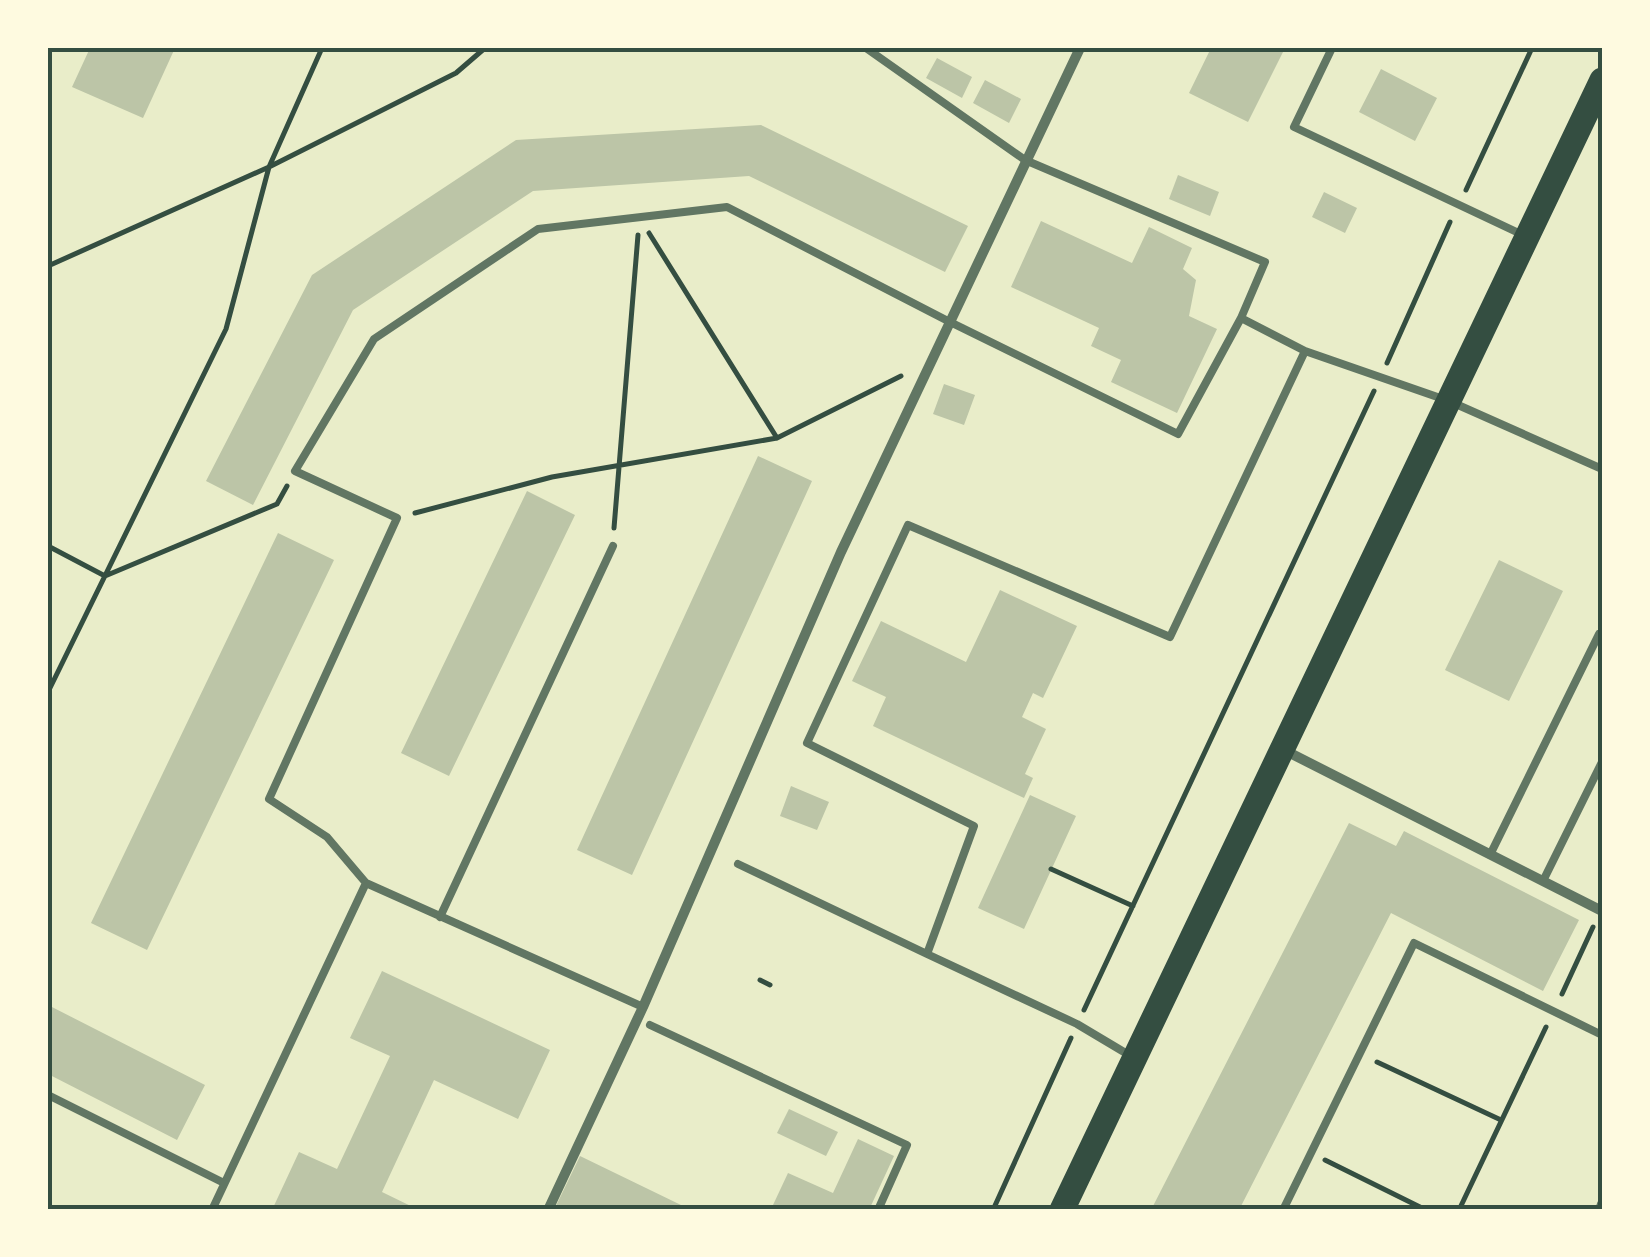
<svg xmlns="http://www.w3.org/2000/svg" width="1650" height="1257" font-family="Georgia,serif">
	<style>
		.building { fill: #bcc5a7 }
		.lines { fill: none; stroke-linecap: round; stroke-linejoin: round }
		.path { stroke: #344e41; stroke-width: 5 }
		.service { stroke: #617663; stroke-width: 8 }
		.minor { stroke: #617663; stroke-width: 10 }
		.primary { stroke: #344e41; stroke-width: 25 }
		.neatline { fill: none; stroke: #344e41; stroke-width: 4 }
	</style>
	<rect width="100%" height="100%" fill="#e9edc9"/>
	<path class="building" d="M90 48H175L143 118 72 87Z
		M1211 48H1285L1248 122 1189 93Z
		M937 58 972 77 962 98 926 78Z
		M1381 69 1437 98 1415 141 1359 112Z
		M985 80 1021 99 1009 123 973 103Z
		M761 125 968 226 945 272 749 176 533 191 353 310 253 505 206 481 312 275 516 140Z
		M1178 175 1219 192 1210 216 1169 199Z
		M1324 192 1357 208 1345 233 1312 217Z
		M1041 221 1132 263 1149 227 1192 248 1183 269 1196 280 1189 316 1217 329 1177 413 1111 382 1121 360 1091 346 1099 328 1011 287Z
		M944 384 975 395 964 425 933 414Z
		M758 456 812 481 632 875 577 850Z
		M527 491 575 515 449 776 401 753Z
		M278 533 334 560 147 950 91 923Z
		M1499 560 1563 591 1509 701 1445 670Z
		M1000 590 1077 626 1043 698 1033 693 1022 717 1046 729 1025 774 1033 778 1024 798 873 726 886 697 852 681 881 621 966 662Z
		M791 786 829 802 817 830 780 816Z
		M1030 795 1076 816 1024 929 978 908Z
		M1349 823 1396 846 1404 831 1579 920 1543 991 1391 913 1239 1210H1151Z
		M382 971 550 1050 518 1119 434 1080 382 1192 419 1210H272L299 1152 337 1169 390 1056 350 1038Z
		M48 1005 205 1085 177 1140 48 1074Z
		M789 1109 838 1132 826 1156 777 1133Z
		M858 1139 894 1156 869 1210H782L773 1205 788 1173 833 1193Z
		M580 1156 681 1205 679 1210H554Z"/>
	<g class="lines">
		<path class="path" d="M1466 190 1532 48
			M649 233 777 438
			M48 266 269 167 456 73 485 48
			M1387 363 1450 222
			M415 513 552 477 777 438 901 376
			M614 528 638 235
			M48 546 105 576 277 504 287 486
			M48 692 226 329 269 167 322 48
			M1051 869 1133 906
			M760 980 770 985
			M1562 994 1593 927
			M1084 1010 1374 391
			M1377 1062 1501 1120
			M1325 1160 1426 1210
			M993 1210 1071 1038
			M1459 1210 1546 1027"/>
		<path class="service" d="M866 48 1025 160 1265 262 1241 318
			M1332 48 1294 127 1523 235
			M1490 855 1599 634
			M738 864 927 954
			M1543 881 1602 762
			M440 917 613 546
			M643 1007 366 883 327 837 269 799 397 518 295 471 374 339 538 229 727 207 948 321 1178 434 1241 318 1305 351 1449 401 1602 469
			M650 1025 907 1145 878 1210
			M1129 1055 1077 1024 927 954 974 826 807 743 908 525 1170 637 1305 351
			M48 1095 224 1183
			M212 1210 366 883
			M1283 1210 1414 943 1602 1035"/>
		<path class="minor" d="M1282 749 1602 911
			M548 1210 643 1007 841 552 1080 48
			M1600 1210 1602 1204"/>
		<path class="primary" d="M1062 1210 1602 80"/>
	</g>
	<rect width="1650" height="1257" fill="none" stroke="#fefae0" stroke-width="100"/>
	<rect x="50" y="50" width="1550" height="1157" class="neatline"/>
</svg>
